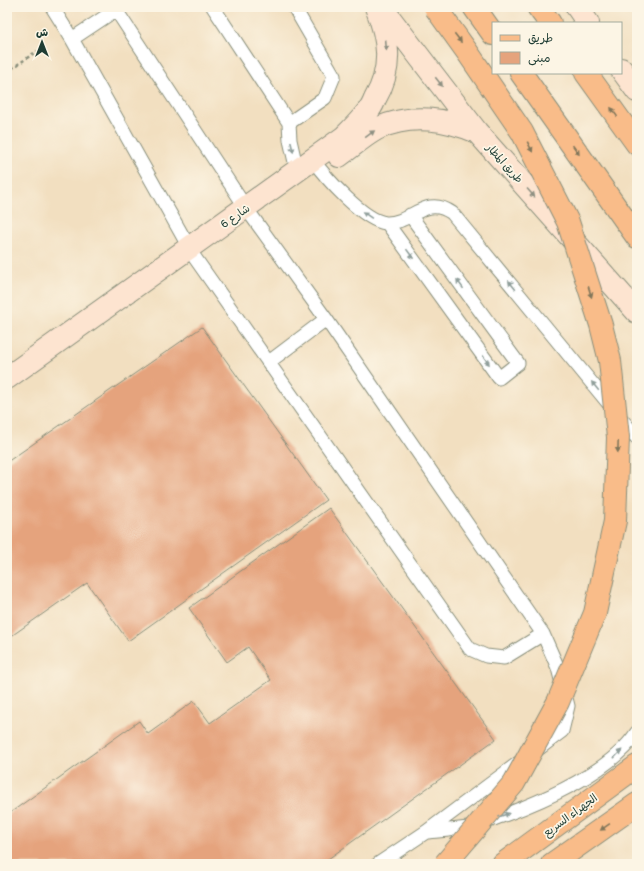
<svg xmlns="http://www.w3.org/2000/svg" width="644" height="871" font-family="Pangolin,'Playpen Sans Arabic',sans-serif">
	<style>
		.building { fill: #e5a37d }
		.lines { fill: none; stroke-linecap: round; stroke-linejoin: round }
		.lane-casing { stroke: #888e7a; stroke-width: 15 }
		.secondary-casing { stroke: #888e7a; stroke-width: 24 }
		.primary-casing { stroke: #888e7a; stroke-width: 24 }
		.highway-casing { stroke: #888e7a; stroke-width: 24 }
		.path { stroke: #888e7a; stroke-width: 2.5; stroke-dasharray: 3 3; stroke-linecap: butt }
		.lane { stroke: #fff; stroke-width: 13 }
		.secondary { stroke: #fde4d0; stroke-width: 22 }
		.primary { stroke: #f9bc89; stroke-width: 22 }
		.highway { stroke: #f9bc89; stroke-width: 22 }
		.highway-bridge-casing { stroke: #888e7a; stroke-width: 24; stroke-linecap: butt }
		.highway-bridge { stroke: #f9bc89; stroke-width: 22 }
		.oneway { fill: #81765a }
		.oneway2 { fill: #8e9082 }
		.oneway3 { fill: #8f9e9a }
		.labels { text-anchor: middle; stroke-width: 3.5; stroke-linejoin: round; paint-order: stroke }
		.street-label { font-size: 11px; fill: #1f3d34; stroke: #fcf5e5 }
	</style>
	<rect width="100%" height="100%" fill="#fcf5e5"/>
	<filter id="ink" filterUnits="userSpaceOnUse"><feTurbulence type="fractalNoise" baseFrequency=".025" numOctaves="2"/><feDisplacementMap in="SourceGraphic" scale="8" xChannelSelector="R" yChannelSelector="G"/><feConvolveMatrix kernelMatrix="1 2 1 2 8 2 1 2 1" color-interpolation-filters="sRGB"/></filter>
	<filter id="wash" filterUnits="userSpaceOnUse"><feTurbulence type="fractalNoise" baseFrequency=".012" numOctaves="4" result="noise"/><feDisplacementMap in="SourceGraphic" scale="16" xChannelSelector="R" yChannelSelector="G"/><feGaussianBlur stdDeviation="0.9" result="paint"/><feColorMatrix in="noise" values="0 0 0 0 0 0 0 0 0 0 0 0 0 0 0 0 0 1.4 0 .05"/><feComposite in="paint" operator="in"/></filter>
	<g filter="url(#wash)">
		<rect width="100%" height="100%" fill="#f2dfc0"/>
		<g id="blocks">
			<path class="building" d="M202 327 326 500 128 641 87 583 7 639V462Z
				M329 508 496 739 321 864H7V815L139 721 148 734 194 701 210 723 271 680 248 647 227 662 189 608Z"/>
		</g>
	</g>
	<g filter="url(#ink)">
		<use href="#blocks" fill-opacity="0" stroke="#888e7a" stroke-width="1"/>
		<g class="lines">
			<defs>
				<path id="lane" d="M52 7 72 39 195 258 470 649 486 656 504 658 543 634
					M213 7 289 123 290 140 297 171
					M116 10 246 208 326 319 543 634 558 668 568 706 562 731 537 750
					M72 39 120 7
					M289 123 325 98 334 76 294 7
					M313 160C326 178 364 221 386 223 411 224 425 194 452 213L637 438
					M387 223 499 378 518 363 410 215
					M269 362 326 319
					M428 832C442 830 459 830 473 827 483 824 492 819 502 816 545 800 611 772 637 732
					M378 864 426 832 521 761"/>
				<path id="secondary" d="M577 7 588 23
					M382 8 477 132 637 312
					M621 69 637 91
					M339 156C351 148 367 133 379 128 411 113 447 119 477 132
					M7 378 344 137C352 129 360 121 367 112 371 109 373 104 375 99 393 68 389 39 376 7"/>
				<path id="primary" d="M503 864 637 766"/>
				<path id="highway" d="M474 7 493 34
					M538 7 550 23
					M521 73 637 237
					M586 73 637 144
					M552 864 637 804"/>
			</defs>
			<use href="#lane" class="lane-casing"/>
			<use href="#secondary" class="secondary-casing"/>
			<use href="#primary" class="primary-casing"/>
			<use href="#highway" class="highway-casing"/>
			<path class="path" d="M7 72 37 51"/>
			<use href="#lane" class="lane"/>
			<use href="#secondary" class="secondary"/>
			<use href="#primary" class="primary"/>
			<use href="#highway" class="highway"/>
			<defs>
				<path id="highway-bridge" d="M435 7 468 53 522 132 568 222 601 325 610 361 618 437 615 521 595 613 558 702 514 783 445 864"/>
			</defs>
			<use href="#highway-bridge" class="highway-bridge-casing"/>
			<use href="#highway-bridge" class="highway-bridge"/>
		</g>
		<defs><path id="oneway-solid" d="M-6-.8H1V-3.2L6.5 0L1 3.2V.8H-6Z"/></defs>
		<g class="oneway">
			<use href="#oneway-solid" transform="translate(458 38) rotate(53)"/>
			<use href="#oneway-solid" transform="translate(614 112) rotate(-126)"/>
			<use href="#oneway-solid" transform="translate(530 147) rotate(63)"/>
			<use href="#oneway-solid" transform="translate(576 150) rotate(55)"/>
			<use href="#oneway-solid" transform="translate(590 292) rotate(73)"/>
			<use href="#oneway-solid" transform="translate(618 447) rotate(92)"/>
			<use href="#oneway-solid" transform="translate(605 827) rotate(145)"/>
		</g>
		<g class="oneway2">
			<use href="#oneway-solid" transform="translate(386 45) rotate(85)"/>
			<use href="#oneway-solid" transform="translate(439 82) rotate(52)"/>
			<use href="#oneway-solid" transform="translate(370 134) rotate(-36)"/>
			<use href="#oneway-solid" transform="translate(531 193) rotate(48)"/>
		</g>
		<g class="oneway3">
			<use href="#oneway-solid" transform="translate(292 147) rotate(77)"/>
			<use href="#oneway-solid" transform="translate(367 215) rotate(-145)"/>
			<use href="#oneway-solid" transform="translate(410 254) rotate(54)"/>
			<use href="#oneway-solid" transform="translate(460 284) rotate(-126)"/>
			<use href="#oneway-solid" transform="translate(512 285) rotate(-129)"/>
			<use href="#oneway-solid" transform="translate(486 360) rotate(54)"/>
			<use href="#oneway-solid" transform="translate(595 386) rotate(-129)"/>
			<use href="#oneway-solid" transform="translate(618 754) rotate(-46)"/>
			<use href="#oneway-solid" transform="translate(504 815) rotate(-20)"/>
		</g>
	</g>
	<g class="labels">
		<g class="street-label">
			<text transform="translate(505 163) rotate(48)" y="4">طريق المطار</text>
			<text transform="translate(235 216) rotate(-35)" y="4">شارع 6</text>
			<text transform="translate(570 815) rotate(-36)" y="4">الجهراء السريع</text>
		</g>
	</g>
	<rect width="644" height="871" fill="none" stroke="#fcf5e5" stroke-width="24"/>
	<rect x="492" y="22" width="130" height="52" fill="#fcf5e5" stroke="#a4ab9e"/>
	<rect x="500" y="35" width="20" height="6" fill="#f9bc89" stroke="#a4ab9e"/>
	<text x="528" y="42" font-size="12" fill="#1f3d34">طريق</text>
	<rect x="500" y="52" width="20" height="12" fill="#e5a37d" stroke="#a4ab9e"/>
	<text x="528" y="62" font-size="12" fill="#1f3d34">مبنى</text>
	<g transform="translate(42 42)" stroke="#fcf5e5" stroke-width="3" paint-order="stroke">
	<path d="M0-3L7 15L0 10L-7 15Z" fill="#1f3d34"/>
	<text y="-6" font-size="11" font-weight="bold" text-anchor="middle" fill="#1f3d34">ش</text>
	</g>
</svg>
